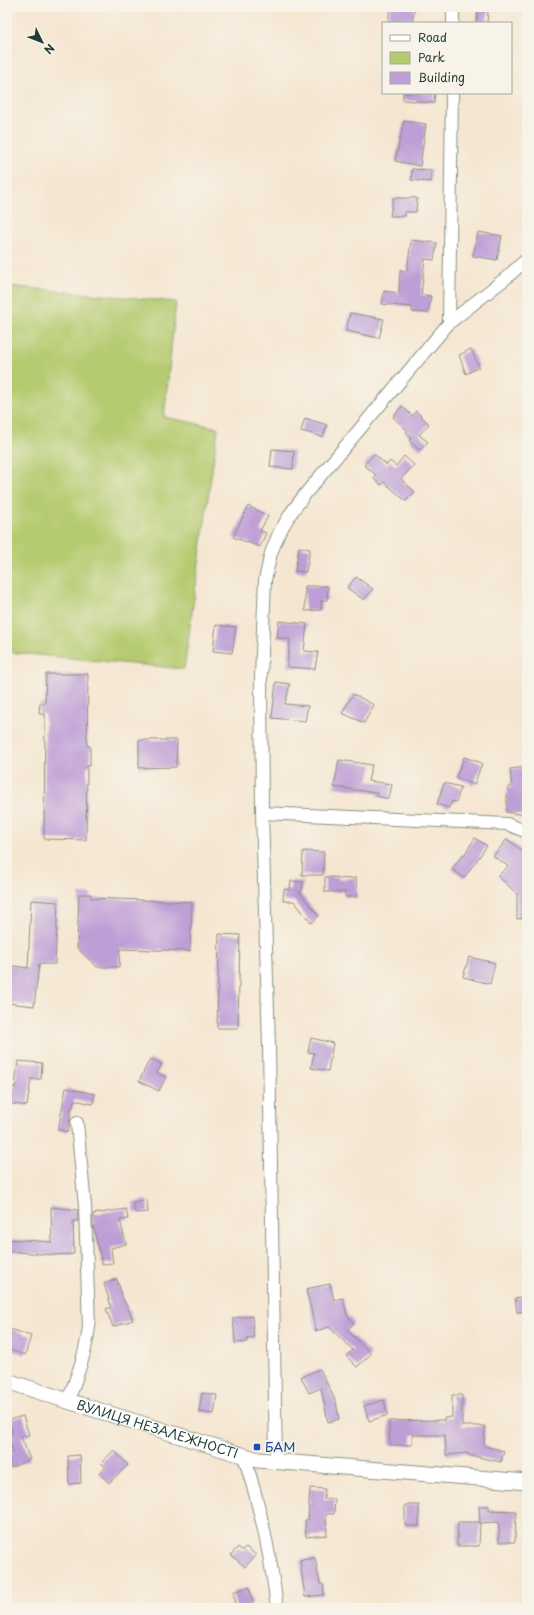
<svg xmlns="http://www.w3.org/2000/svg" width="534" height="1615" font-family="'Playpen Sans',sans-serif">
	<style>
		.green { fill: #b5cb70; stroke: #6a8452 }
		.building { fill: #be9ed6 }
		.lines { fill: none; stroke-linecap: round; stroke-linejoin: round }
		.minor-casing { stroke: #8a9282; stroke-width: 14 }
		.tertiary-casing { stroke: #8a9282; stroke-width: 17 }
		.minor { stroke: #fff; stroke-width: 12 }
		.tertiary { stroke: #fff; stroke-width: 15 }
		.transit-dot { fill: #1a4fb4; stroke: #f7f3e8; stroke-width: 1.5 }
		.labels { text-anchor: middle; stroke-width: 4; stroke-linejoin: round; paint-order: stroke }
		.street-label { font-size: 13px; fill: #1f3d34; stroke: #f7f3e8 }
		.transit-label { font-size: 13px; fill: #164399; stroke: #f7f3e8; text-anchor: start }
	</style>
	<rect width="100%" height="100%" fill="#f7f3e8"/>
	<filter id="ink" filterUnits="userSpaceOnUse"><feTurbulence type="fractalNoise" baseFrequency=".025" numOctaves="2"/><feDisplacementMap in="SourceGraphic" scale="8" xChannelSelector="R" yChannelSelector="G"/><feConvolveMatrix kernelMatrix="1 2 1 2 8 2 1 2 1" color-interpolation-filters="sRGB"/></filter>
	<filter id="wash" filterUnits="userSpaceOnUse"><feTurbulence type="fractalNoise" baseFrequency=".012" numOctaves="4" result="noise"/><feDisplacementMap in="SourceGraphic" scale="16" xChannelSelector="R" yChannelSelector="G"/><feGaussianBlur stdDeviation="0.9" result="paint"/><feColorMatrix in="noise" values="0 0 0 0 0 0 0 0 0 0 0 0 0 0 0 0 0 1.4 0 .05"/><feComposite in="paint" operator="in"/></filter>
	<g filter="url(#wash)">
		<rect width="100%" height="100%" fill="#f5e6d1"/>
		<path class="green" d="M7 286 176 302 164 417 218 428 184 669 7 652Z"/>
		<g id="blocks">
			<path class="building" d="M390 7H415L412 23H388Z
				M478 10 488 11 487 23H476Z
				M403 93H435L434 103 403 100Z
				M404 121 426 124 420 166 395 161Z
				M412 169 431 170V182L411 180Z
				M393 198H417L416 212H405V216H390Z
				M478 232 502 236 497 260 473 256Z
				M411 240 437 243 434 260 425 259 421 295 431 296 428 313 412 312V307L382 304 384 291 399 293 400 270 407 271Z
				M350 313 384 319 379 338 346 331Z
				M471 349 479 367 466 374 459 355Z
				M402 406 412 416 416 411 429 424 419 435 428 442 420 450 409 441 411 438 406 433 408 431 393 417Z
				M305 418 327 425 323 437 301 431Z
				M272 449 294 451 293 469 270 467Z
				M374 454 387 465 390 461 396 466 404 456 414 465 401 479 415 492 406 501 384 482 381 485 374 479 376 475 364 465Z
				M248 506 268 516 260 531 266 533 260 547 233 537Z
				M299 547 310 549 306 572 295 571Z
				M356 577 373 589 364 600 347 588Z
				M305 586H328L327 600 321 601V610L305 611Z
				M279 621 307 624 304 651 318 652 315 669 287 667 290 639 277 638Z
				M216 625 236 627 232 653 213 651Z
				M46 674H88L87 746H90V766H87L86 840 44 839 45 714H39L40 703H45Z
				M276 682 290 684 285 704 308 706 305 721 272 718Z
				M353 694 374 705 364 723 342 713Z
				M139 740H177L176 767 139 768Z
				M464 757 482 763 474 785 456 777Z
				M339 760 372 765 368 781 392 784 389 799 376 796 377 793 334 787Z
				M527 767V808H525V815L506 812 508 787H512L510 769Z
				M444 783 461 787 456 802 452 801 449 808 437 804Z
				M475 838 487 846 464 878 452 869 463 854 464 855Z
				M507 839 527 854V918L517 919V894L498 876 508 866 493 856Z
				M303 851 324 852 323 875H302Z
				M325 877H338V879L356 878 357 897H345V892H325Z
				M291 881 303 882 302 892H299L319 916 311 923 294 901H283L284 889 290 890Z
				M79 894H91V898L192 902 190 951 120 949 119 967H97L77 948Z
				M31 900 58 902 55 964H39L34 1006 7 1003V965L28 968Z
				M219 934 240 935 238 1028H217Z
				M469 957 495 963 490 984 463 977Z
				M311 1038 333 1043 328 1071 311 1068 314 1053 308 1052Z
				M150 1059 162 1064 157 1073 166 1077 159 1091 139 1081Z
				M18 1061 42 1063 41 1079H31L27 1106 7 1103V1087L15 1088Z
				M66 1088 95 1094 93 1104 74 1100 73 1108H71L68 1132 58 1130Z
				M147 1200 148 1212 135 1213 133 1202Z
				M51 1207 78 1210V1221H73L74 1254 53 1255 7 1251V1239L52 1242Z
				M126 1209 128 1219 120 1220 126 1244 111 1248 113 1263 102 1264 93 1225V1214Z
				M117 1279 124 1302H125L133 1320 113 1327 106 1309 111 1307 104 1283Z
				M330 1284 334 1300 343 1298 347 1315 354 1323 347 1330 371 1354 357 1367 346 1356 353 1350 329 1327 316 1331 306 1289Z
				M527 1296V1311L517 1312 515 1298Z
				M252 1316 254 1338 247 1339V1342L235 1343 233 1318Z
				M7 1328 31 1336 25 1355 7 1349Z
				M320 1369 336 1402 339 1419 328 1422 321 1388 309 1393 301 1377Z
				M202 1393 217 1395 214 1414 199 1412Z
				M452 1395H462V1426H485L484 1446 504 1451 501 1462 468 1455V1453L446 1455 445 1435H412V1445H390L389 1421 444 1420V1418L452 1417Z
				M384 1400 388 1415 369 1421 364 1406Z
				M23 1416 29 1435 21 1437 30 1459 11 1468 7 1455 13 1452 8 1435 13 1433 9 1420Z
				M114 1450 128 1465 109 1483 99 1473 106 1467 101 1463Z
				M80 1455 81 1483 69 1484 68 1456Z
				M310 1488 325 1489 324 1499H335L334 1514H326L327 1535 306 1537 305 1520H308Z
				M405 1505H419V1526H405Z
				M479 1506H489V1510L516 1511 515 1542H499V1522L480 1523Z
				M458 1522H480L479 1546H457Z
				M238 1547 242 1550 246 1547 256 1555 245 1567 231 1555Z
				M315 1558 320 1584H323L324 1595 305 1597 300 1560Z
				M249 1587 253 1603 237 1608 233 1592Z"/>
		</g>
	</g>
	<g filter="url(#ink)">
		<use href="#blocks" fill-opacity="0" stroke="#8a9282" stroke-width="1"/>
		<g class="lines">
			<defs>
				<path id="minor" d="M453 23V7
					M449 323 452 93
					M262 813 507 824 527 832
					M68 1401C77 1376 86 1353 89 1327L85 1206 77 1123
					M244 1456C260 1506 271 1556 277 1608
					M276 1462 269 1046 262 813 261 677 265 580 271 553 279 533 291 513 306 493 449 323 506 278 527 259"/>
				<g id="tertiary">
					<path id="s1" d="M7 1381 68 1401 258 1460 527 1482"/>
				</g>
			</defs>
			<use href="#minor" class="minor-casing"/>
			<use href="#tertiary" class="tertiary-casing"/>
			<use href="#minor" class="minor"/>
			<use href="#tertiary" class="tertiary"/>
		</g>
	</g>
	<rect class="transit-dot" x="253" y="1443" width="8" height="8" rx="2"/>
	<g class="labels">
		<g class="street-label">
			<text dy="5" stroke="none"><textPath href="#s1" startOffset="158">ВУЛИЦЯ НЕЗАЛЕЖНОСТІ</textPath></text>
		</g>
		<g class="transit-label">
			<text x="265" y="1452">БАМ</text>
		</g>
	</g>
	<rect width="534" height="1615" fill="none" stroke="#f7f3e8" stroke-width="24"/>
	<rect x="382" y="22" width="130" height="72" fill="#f7f3e8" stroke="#a1aaa0"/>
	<rect x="390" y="35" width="20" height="6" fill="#ffffff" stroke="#a1aaa0"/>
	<text x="418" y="42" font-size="12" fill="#1f3d34">Road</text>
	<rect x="390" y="52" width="20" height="12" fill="#b5cb70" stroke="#a1aaa0"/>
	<text x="418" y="62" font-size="12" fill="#1f3d34">Park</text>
	<rect x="390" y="72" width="20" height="12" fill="#be9ed6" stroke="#a1aaa0"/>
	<text x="418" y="82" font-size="12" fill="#1f3d34">Building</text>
	<g transform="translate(42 42) rotate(133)" stroke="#f7f3e8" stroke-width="3" paint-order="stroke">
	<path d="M0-3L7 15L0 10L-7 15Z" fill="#1f3d34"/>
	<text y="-6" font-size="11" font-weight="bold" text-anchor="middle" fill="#1f3d34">N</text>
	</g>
</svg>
